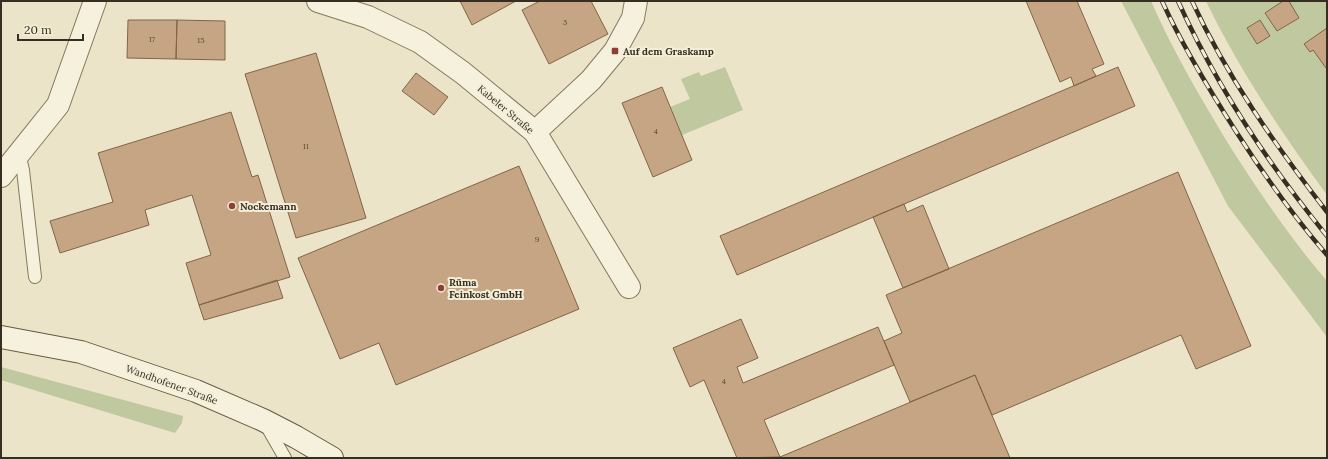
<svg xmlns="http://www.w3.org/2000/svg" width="1328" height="459" font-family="Lora,serif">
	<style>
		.green { fill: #bfc89e }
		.building { fill: #c5a583; stroke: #826547 }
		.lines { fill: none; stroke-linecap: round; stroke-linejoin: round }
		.service-casing { stroke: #85785f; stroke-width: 14 }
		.minor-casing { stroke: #85785f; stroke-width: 24 }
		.secondary-casing { stroke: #675942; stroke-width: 24 }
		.service { stroke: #f6f1dc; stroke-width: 12 }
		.minor { stroke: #f6f1dc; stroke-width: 22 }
		.secondary { stroke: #f6f1dc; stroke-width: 22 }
		.rail-casing { stroke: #372e21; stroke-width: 4.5 }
		.rail { stroke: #f3eed8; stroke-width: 3; stroke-dasharray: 9; stroke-linecap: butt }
		.poi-dot { fill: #8f3e35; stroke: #f3eed8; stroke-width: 1.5 }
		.labels { text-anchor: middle; stroke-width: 4; stroke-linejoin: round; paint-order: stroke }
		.number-label { font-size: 8px; fill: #5a4c3a }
		.poi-label { font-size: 10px; font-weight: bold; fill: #372e21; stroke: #f3eed8; text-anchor: start }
		.street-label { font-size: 10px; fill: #372e21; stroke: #f3eed8 }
	</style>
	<rect width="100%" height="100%" fill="#ebe4c9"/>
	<path class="green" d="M1121 1H1151C1172 49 1199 95 1226 140 1257 189 1289 237 1327 281V337L1228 206Z
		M1206 1H1327V195C1283 135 1238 68 1206 1Z
		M725 67 743 110 682 135 670 107 690 99 681 79 699 72 701 76Z
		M1 367 183 416 182 423 175 433 1 380Z"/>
	<path class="building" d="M460 1H516L472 25Z
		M540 1H591L608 34 549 64 522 10Z
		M1026 1H1077L1104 64 1092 69 1096 76 1074 86 1071 77 1060 82Z
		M1283 1H1289L1299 18 1277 31 1265 13Z
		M128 20H177L176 59 127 58Z
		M177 20 225 21V60L176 59Z
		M1260 20 1270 36 1257 44 1247 28Z
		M1327 28V67L1326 68 1313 50 1310 52 1304 44Z
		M316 53 366 218 296 238 245 74Z
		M1118 67 1135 106 737 275 720 236Z
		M416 73 448 97 434 115 402 91Z
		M662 87 692 160 653 177 622 103Z
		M231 112 252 177 258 175 290 277 199 305 186 263 211 255 192 195 145 210 149 225 60 253 50 221 113 202 98 153Z
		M519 166 579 309 396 385 379 343 340 359 298 258Z
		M1178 172 1251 346 1196 369 1181 335 992 415 975 375 910 402 884 341 902 333 886 295Z
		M904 204 907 212 923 205 949 269 903 288 873 217Z
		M277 280 283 298 204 320 199 305Z
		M741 319 758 358 737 367 743 383 878 327 894 365 764 420 780 457 737 458 704 380 690 387 673 348Z
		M975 375 1010 458H778L780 457Z"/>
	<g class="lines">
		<defs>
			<path id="service" d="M19 154 23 170 35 277
				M266 425 285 458"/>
			<path id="minor" d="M318 1 368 17 420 42 463 73 535 132 629 287
				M535 132 591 80 615 51 633 18 636 1
				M1 176 58 105 95 1"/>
			<path id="secondary" d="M1 337 81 352 196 391 263 420 296 437 332 458"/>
		</defs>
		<use href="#service" class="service-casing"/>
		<use href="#minor" class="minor-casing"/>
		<use href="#secondary" class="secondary-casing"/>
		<use href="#service" class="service"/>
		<use href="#minor" class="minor"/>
		<use href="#secondary" class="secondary"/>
		<defs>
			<path id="rail" d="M1162 1C1183 47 1210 91 1237 133 1264 175 1294 217 1327 255
				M1178 1C1216 85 1268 164 1327 236
				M1192 1C1227 77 1276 146 1327 212"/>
		</defs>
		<use href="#rail" class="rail-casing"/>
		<use href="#rail" class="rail"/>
	</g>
	<g class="poi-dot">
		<rect x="611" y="47" width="8" height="8" rx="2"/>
		<circle cx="232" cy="206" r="4"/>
		<circle cx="441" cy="288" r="4"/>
	</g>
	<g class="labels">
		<g class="number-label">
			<text x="565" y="25">3</text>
			<text x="152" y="42">17</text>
			<text x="201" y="43">15</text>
			<text x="656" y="134">4</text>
			<text x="306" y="149">11</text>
			<text x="537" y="242">9</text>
			<text x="724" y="384">4</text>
		</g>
		<g class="poi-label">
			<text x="623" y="55">Auf dem Graskamp</text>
			<text x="240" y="210">Nockemann</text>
			<text x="449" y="286">Rüma<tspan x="449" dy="12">Feinkost GmbH</tspan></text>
		</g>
		<g class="street-label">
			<text transform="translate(506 109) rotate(40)" y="4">Kabeler Straße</text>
			<text transform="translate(172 384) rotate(20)" y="4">Wandhofener Straße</text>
		</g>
	</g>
	<rect width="1328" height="459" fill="none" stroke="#372e21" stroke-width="4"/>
	<path d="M18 34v6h65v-6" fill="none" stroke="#372e21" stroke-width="2"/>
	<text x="24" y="34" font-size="12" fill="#372e21" stroke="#f3eed8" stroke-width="3" paint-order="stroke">20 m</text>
</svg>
